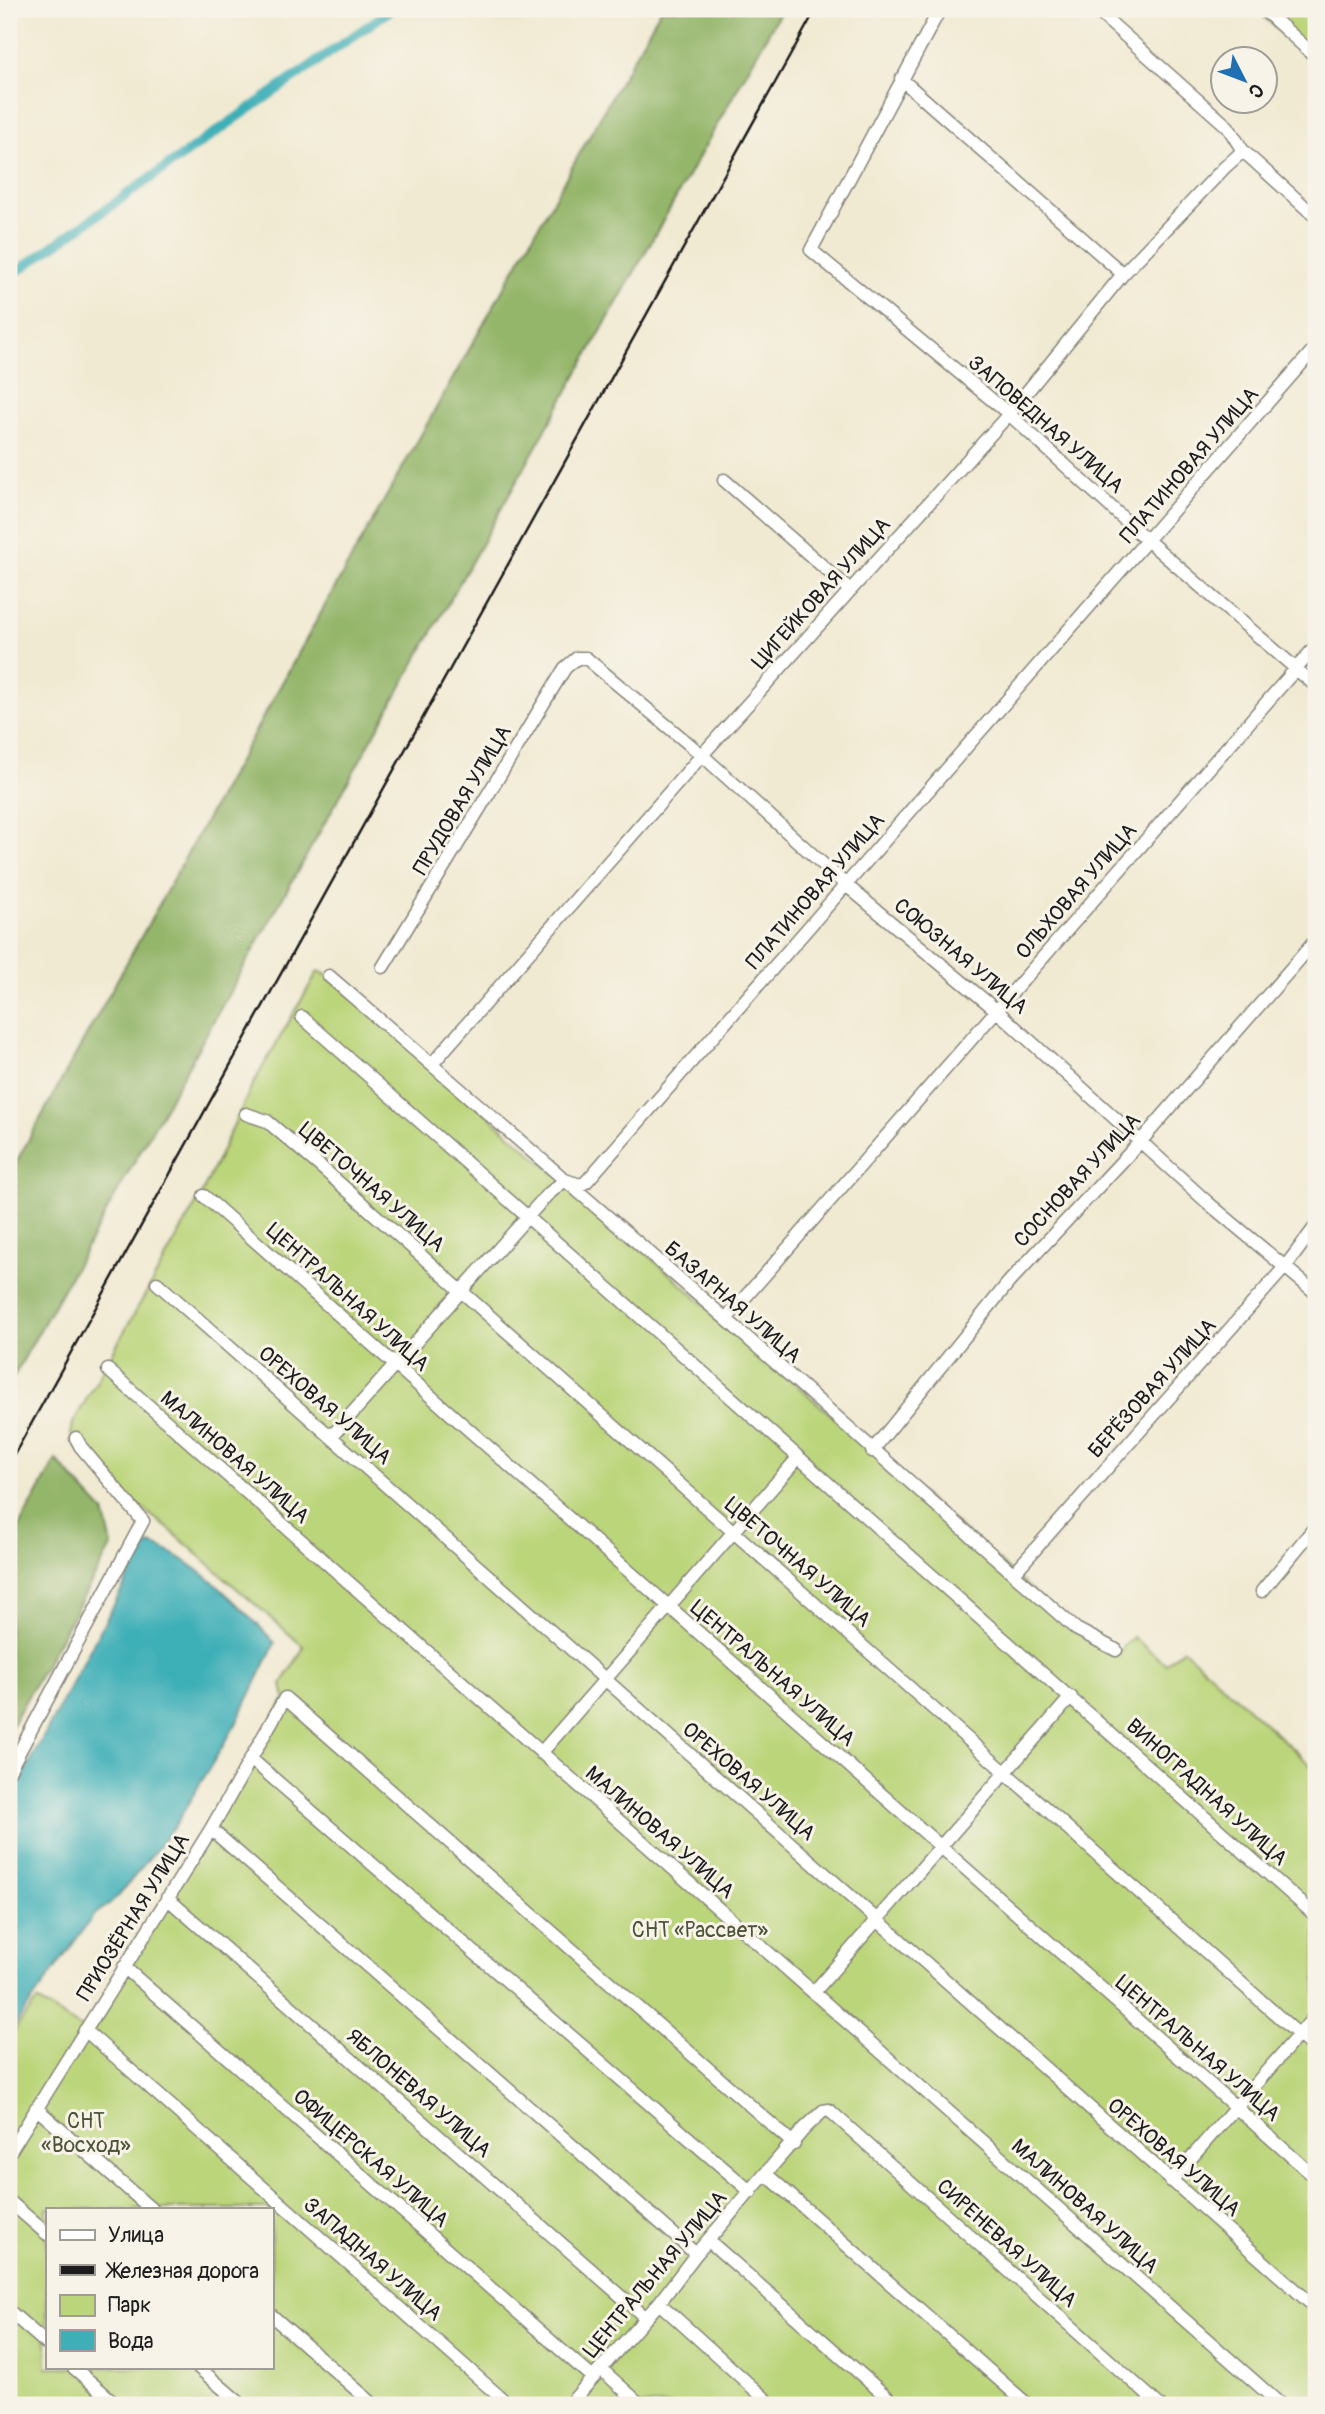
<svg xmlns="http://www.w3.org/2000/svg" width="1325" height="2414" font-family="Pangolin,sans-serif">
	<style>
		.green { fill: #bbd57a; stroke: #6c784b; stroke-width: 2; fill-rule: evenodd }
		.forest { fill: #94b66a; stroke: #586943; stroke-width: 2 }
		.water { fill: #3eafb7; stroke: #2d666a; stroke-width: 2 }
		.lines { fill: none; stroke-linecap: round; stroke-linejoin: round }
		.canal { stroke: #3eafb7; stroke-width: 10 }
		.street-casing { stroke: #868378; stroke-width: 15 }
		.street { stroke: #fff; stroke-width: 12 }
		.rail { stroke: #1c1c1c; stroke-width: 2.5 }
		.labels { text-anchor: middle; stroke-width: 6; stroke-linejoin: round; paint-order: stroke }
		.street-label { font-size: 21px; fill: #1c1c1c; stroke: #f7f3e8 }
		.park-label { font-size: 21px; fill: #4c5438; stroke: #f7f3e8 }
	</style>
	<rect width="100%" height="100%" fill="#f7f3e8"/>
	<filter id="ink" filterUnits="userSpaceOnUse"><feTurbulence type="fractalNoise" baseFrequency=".0143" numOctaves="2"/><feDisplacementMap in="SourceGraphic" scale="14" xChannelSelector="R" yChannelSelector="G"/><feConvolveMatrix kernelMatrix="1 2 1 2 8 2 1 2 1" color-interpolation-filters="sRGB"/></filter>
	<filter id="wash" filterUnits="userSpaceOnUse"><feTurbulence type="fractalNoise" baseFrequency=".00686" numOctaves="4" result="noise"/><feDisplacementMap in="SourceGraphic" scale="28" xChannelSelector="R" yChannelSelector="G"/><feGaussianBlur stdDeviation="1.57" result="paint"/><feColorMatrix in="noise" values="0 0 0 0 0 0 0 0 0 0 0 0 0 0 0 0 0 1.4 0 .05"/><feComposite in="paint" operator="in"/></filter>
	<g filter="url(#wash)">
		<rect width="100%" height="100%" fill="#f1ead3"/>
		<path class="green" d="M1255 9H1316V64Z
			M318 971 329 976 1076 1629 1119 1652 1133 1637 1166 1664 1183 1649 1316 1770V2405H9V2037L37 2001 85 2030 285 1699 282 1684 304 1647 169 1529 130 1499 75 1445 71 1434 73 1423 201 1195 252 1086ZM47 2209H271V2367H47Z"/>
		<path class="forest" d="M661 9H782L9 1385V1175L328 600Z
			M56 1460 104 1512 112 1545 9 1730V1545Z"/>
		<path class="water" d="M149 1544C191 1554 245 1611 275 1643L236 1724 174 1827 117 1898 93 1916 9 2033V1801L143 1550Z"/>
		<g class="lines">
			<path class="canal" d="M9 277 392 9"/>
		</g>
	</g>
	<g filter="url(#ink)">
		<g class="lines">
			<defs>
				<path id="street" d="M940 9 811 250 1009 414 1148 541 1316 686
					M1095 9 1228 127 1243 151 1316 217
					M1263 9 1316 57
					M901 79 1123 274
					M724 480 850 590
					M383 967 565 668 577 658H586L702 755 846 885 996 1010 1207 1202 1316 1293
					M329 976 726 1319 1076 1629 1116 1650
					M302 1017 1316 1916
					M432 1064 702 755 1009 414 1123 274 1225 167 1243 151
					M246 1114 267 1121 321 1167 1006 1773 1316 2050
					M204 1196 1316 2178
					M157 1283 1316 2308
					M726 1319 1316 646
					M108 1370 1281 2405
					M331 1437 546 1196 565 1180 580 1185 586 1182 1316 347
					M872 1451 1009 1282 1141 1141 1316 940
					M1014 1573 1285 1267 1316 1226
					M1262 1591 1316 1526
					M541 1753 798 1458
					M251 1759 751 2192
					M9 1771 143 1521 81 1447 76 1438
					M211 1829 696 2254
					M167 1898 645 2317
					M124 1967 593 2378
					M814 1992 1071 1697
					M85 2030 509 2405
					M36 2108 151 2209
					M9 2153 211 1829 285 1698 794 2144
					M766 2174 1028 2405
					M1171 2181 1316 2015
					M9 2201 47 2234
					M709 2241 896 2405
					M659 2303 772 2405
					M9 2311 47 2344
					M271 2315 374 2405
					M73 2367 117 2405
					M198 2367 242 2405
					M601 2369 641 2405
					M569 2405 659 2303 696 2254 804 2129 823 2111 829 2110 1159 2405"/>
			</defs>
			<use href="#street" class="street-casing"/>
			<use href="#street" class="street"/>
			<path class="rail" d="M9 1464 816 9"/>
		</g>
	</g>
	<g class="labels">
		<g class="street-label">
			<text transform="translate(1046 424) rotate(41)" y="7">ЗАПОВЕДНАЯ УЛИЦА</text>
			<text transform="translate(1189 465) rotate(-49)" y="7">ПЛАТИНОВАЯ УЛИЦА</text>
			<text transform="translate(821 593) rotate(-48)" y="7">ЦИГЕЙКОВАЯ УЛИЦА</text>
			<text transform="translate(462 800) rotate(-59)" y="7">ПРУДОВАЯ УЛИЦА</text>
			<text transform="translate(815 891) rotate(-49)" y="7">ПЛАТИНОВАЯ УЛИЦА</text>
			<text transform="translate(1076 891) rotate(-49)" y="7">ОЛЬХОВАЯ УЛИЦА</text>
			<text transform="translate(961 956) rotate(40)" y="7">СОЮЗНАЯ УЛИЦА</text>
			<text transform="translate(1077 1180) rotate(-47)" y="7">СОСНОВАЯ УЛИЦА</text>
			<text transform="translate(372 1187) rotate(41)" y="7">ЦВЕТОЧНАЯ УЛИЦА</text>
			<text transform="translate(348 1297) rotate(42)" y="7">ЦЕНТРАЛЬНАЯ УЛИЦА</text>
			<text transform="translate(733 1302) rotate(41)" y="7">БАЗАРНАЯ УЛИЦА</text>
			<text transform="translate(1152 1388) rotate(-48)" y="7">БЕРЁЗОВАЯ УЛИЦА</text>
			<text transform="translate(325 1405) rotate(41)" y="7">ОРЕХОВАЯ УЛИЦА</text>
			<text transform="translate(235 1457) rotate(41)" y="7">МАЛИНОВАЯ УЛИЦА</text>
			<text transform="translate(798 1562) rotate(41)" y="7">ЦВЕТОЧНАЯ УЛИЦА</text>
			<text transform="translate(773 1673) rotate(41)" y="7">ЦЕНТРАЛЬНАЯ УЛИЦА</text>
			<text transform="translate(749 1781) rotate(41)" y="7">ОРЕХОВАЯ УЛИЦА</text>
			<text transform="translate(1207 1792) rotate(42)" y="7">ВИНОГРАДНАЯ УЛИЦА</text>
			<text transform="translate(660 1832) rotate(41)" y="7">МАЛИНОВАЯ УЛИЦА</text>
			<text transform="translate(133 1917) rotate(-58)" y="7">ПРИОЗЁРНАЯ УЛИЦА</text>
			<text transform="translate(1198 2048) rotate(41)" y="7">ЦЕНТРАЛЬНАЯ УЛИЦА</text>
			<text transform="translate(419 2093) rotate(41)" y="7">ЯБЛОНЕВАЯ УЛИЦА</text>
			<text transform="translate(1174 2157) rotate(41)" y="7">ОРЕХОВАЯ УЛИЦА</text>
			<text transform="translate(371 2158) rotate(41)" y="7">ОФИЦЕРСКАЯ УЛИЦА</text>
			<text transform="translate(1085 2206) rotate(42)" y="7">МАЛИНОВАЯ УЛИЦА</text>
			<text transform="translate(1007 2243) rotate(42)" y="7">СИРЕНЕВАЯ УЛИЦА</text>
			<text transform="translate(373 2259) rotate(41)" y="7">ЗАПАДНАЯ УЛИЦА</text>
			<text transform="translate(655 2274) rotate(-50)" y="7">ЦЕНТРАЛЬНАЯ УЛИЦА</text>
		</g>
		<g class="park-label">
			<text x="700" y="1937">СНТ «Рассвет»</text>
			<text x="86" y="2128">СНТ<tspan x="86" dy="24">«Восход»</tspan></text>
		</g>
	</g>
	<rect width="1325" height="2414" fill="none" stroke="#f7f3e8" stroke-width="35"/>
	<rect x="46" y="2208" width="228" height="161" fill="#f7f3e8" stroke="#9f9d96" stroke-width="2"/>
	<rect x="60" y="2230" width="35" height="10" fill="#ffffff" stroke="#9f9d96" stroke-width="2"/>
	<text x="108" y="2242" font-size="21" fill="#1c1c1c">Улица</text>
	<rect x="60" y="2265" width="35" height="10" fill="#1c1c1c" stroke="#9f9d96" stroke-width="2"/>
	<text x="108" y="2278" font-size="21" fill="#1c1c1c">Железная дорога</text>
	<rect x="60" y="2295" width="35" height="21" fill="#bbd57a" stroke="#9f9d96" stroke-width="2"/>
	<text x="108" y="2312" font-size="21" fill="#1c1c1c">Парк</text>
	<rect x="60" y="2330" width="35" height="21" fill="#3eafb7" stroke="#9f9d96" stroke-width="2"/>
	<text x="108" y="2348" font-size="21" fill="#1c1c1c">Вода</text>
	<g transform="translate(1244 80) rotate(132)"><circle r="33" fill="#f7f3e8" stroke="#9f9d96" stroke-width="2"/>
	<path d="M0-5L12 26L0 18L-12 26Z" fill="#1f6fb2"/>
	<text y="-10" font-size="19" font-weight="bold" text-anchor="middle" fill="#1c1c1c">С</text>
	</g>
</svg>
